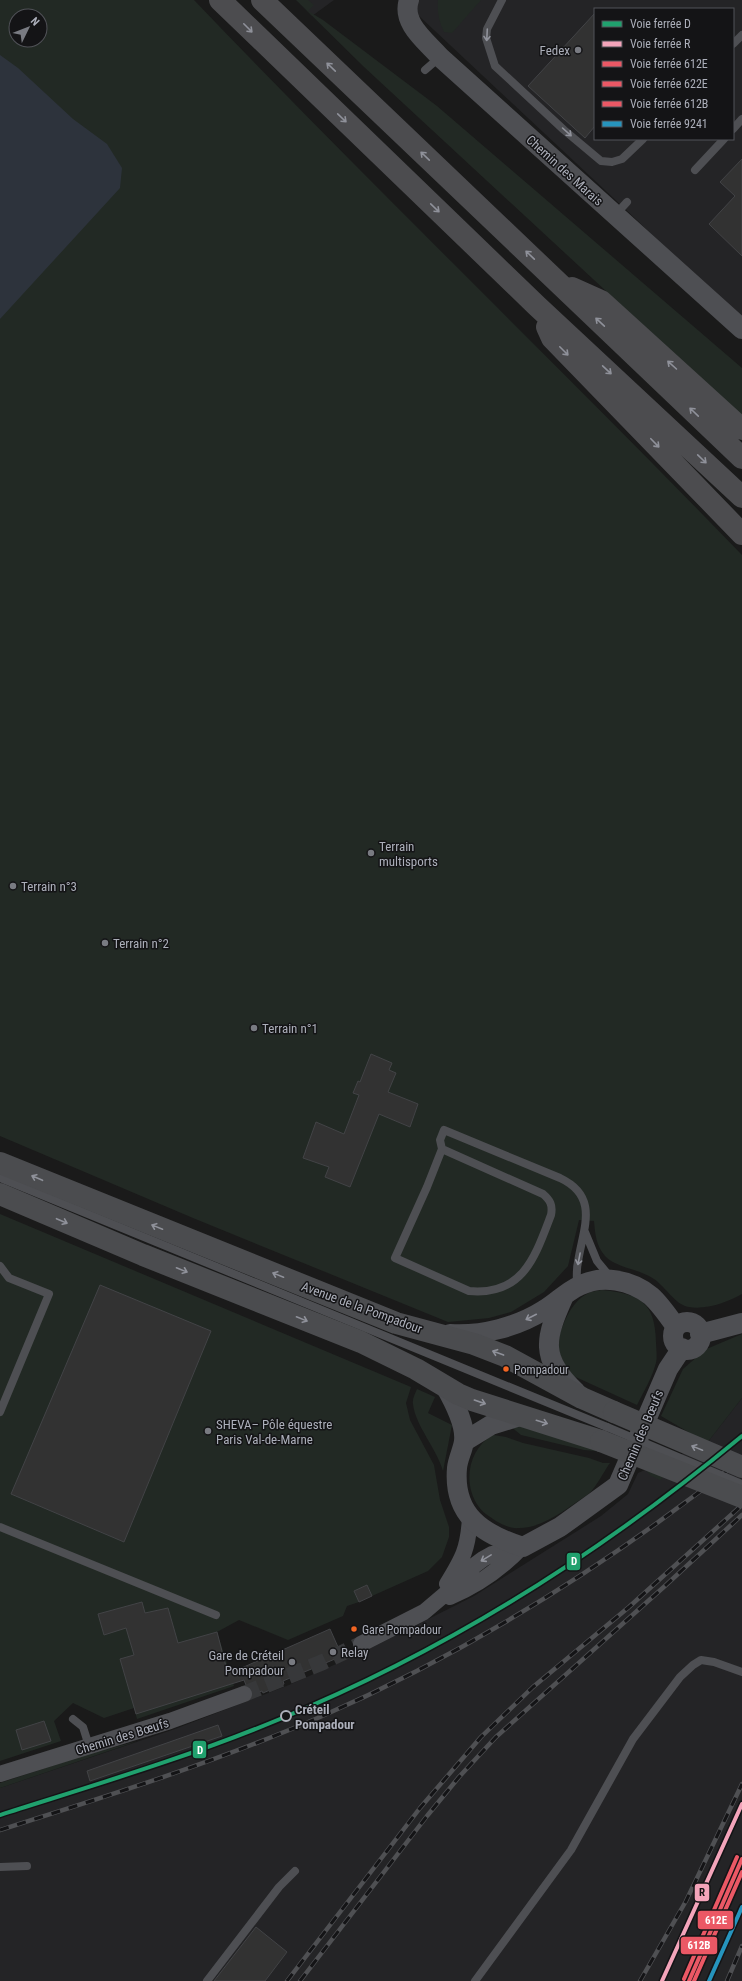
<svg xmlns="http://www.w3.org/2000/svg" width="742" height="1981" font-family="'Roboto Condensed',sans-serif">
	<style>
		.built { fill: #242426; fill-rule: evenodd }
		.green { fill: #222924; fill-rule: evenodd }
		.water { fill: #2d333c }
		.building { fill: #323232; stroke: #424346 }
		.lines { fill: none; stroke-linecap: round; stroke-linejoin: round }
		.minor-tunnel { stroke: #37383a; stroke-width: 16; stroke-dasharray: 16 8; stroke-linecap: butt }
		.service { stroke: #4e4f53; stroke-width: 8 }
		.minor { stroke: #4e4f53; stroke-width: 16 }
		.tertiary { stroke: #4e4f53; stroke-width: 20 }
		.primary { stroke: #4b4c4f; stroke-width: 22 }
		.motorway { stroke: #4c4c4f; stroke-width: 22 }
		.rail-casing { stroke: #4f5053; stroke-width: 4.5 }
		.rail { stroke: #141416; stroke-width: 3; stroke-dasharray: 9; stroke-linecap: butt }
		.service-bridge { stroke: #4e4f53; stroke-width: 8 }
		.primary-bridge { stroke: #4b4c4f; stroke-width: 22 }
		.rail-1-casing { stroke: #141416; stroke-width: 7 }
		.rail-2-casing { stroke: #141416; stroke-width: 7 }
		.rail-3-casing { stroke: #141416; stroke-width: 7 }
		.rail-4-casing { stroke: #141416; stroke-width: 7 }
		.rail-5-casing { stroke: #141416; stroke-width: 7 }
		.rail-6-casing { stroke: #141416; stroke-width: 7 }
		.rail-1 { stroke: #20a16e; stroke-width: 4 }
		.rail-2 { stroke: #f3a4ba; stroke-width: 4 }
		.rail-3 { stroke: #eb5865; stroke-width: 4 }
		.rail-4 { stroke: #eb5865; stroke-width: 4 }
		.rail-5 { stroke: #eb5865; stroke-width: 4 }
		.rail-6 { stroke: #2694bd; stroke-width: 4 }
		.oneway { stroke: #8f919a }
		.oneway2 { stroke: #90929b }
		.poi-dot { fill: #797b82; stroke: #141416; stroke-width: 1.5 }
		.bus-dot { fill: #f26522; stroke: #141416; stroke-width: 1.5 }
		.stop-dot { fill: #141416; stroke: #acafba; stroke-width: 2 }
		.labels { text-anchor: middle; stroke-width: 3; stroke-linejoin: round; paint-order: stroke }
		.bus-label { font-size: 12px; fill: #acafba; stroke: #141416; text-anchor: start }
		.poi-label { font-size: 13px; fill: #acafba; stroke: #141416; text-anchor: start }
		.street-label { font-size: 13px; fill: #acafba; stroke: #141416 }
		.stop-label { font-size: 13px; font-weight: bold; fill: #acafba; stroke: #141416; text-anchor: start }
		.line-badge { stroke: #141416; stroke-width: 1.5 }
		.badge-label { font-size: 11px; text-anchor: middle; font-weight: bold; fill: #fff }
		.pale-badge-label { font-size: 11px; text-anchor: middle; font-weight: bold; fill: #111 }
	</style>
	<rect width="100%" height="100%" fill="#1a1a1a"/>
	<path class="built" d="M297 0H334L312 16Z
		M402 0H742V324L639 222ZM595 9H733V139H595Z
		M742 1398V1981H0V1788L175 1729 289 1685 363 1652 474 1596 601 1516 628 1494 638 1473 707 1443Z"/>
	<path class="green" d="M0 0H194C374 188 561 368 742 555V1294C728 1302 706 1310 689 1307 675 1305 666 1287 654 1279 640 1269 616 1268 605 1256 596 1246 595 1233 594 1221L579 1220 568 1266 544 1292 511 1312 489 1318 448 1322 193 1218 0 1136ZM16 16H40V40H16Z
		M296 0H308L314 5 308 11 323 20 437 106 742 368V417L363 66Z
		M438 0H481L452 33 444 32C439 22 437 12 438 0Z
		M0 1214 411 1387 406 1403 410 1420 434 1465 440 1500 449 1527V1537L442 1557 428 1571 372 1596 367 1585 354 1591 359 1602 347 1606 343 1616 288 1640 239 1620 217 1632 234 1686 137 1719 134 1708 104 1718 73 1703 54 1721 61 1741 0 1761Z
		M602 1290C640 1294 655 1302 656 1342 656 1349 658 1359 655 1366 651 1380 643 1393 637 1405L569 1374 556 1345C562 1328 569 1303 587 1294 591 1291 598 1291 602 1290Z
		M742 1334V1398L707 1443 661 1416 683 1369 698 1356 697 1353Z
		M417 1389 435 1397 428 1413 452 1425 443 1471C437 1449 415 1425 413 1404 412 1399 415 1394 417 1389Z
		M515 1424 529 1425 606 1450 666 1475 660 1480 651 1476 644 1468 605 1452 584 1450 521 1435 509 1425Z
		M493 1435 506 1437 523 1443 589 1458 603 1463H610C604 1471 595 1490 587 1495 567 1508 544 1528 519 1528 511 1529 500 1524 493 1519 489 1516 482 1512 479 1507 462 1484 468 1449 493 1435Z
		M138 1741 0 1788V1783L85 1755Z"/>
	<path class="water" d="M0 55 18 68 73 119 107 144 122 168 120 188 0 319Z"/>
	<path class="building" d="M595 13V126L585 138 528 86Z
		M742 159V256L709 224 735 196 720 182Z
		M371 1054 392 1063 389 1070 396 1073 388 1092 418 1104 410 1127 379 1114 350 1187 325 1177 329 1167 303 1158 316 1122 344 1134 359 1095 353 1093 358 1081 360 1082Z
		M100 1285 211 1331 124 1542 11 1494Z
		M367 1585 372 1596 359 1602 354 1591Z
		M142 1602 145 1613 168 1608 178 1643 217 1632 228 1674 330 1629 342 1656 283 1681 284 1684 263 1693 262 1691 253 1694V1690L246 1685 244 1680 136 1714 120 1659 134 1655 126 1628 104 1635 98 1614Z
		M44 1721 51 1741 22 1750 16 1730Z
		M218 1725 222 1736 90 1781 87 1771Z
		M256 1927 287 1952 265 1981H214Z"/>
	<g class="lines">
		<path class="minor-tunnel" d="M244 1694 323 1662 361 1644"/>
		<path class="service" d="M502 0 487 29 486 38 495 66 564 130 601 161 612 162 622 159 643 139
			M733 44 742 35
			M425 70 440 57
			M733 129 742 119
			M695 170 724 139
			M616 214 627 202
			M442 1149 543 1194C550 1200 553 1205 551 1215 535 1257 523 1296 469 1291L395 1258 427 1187 442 1149 440 1140 444 1130 560 1178C600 1197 583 1228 578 1262 576 1270 577 1279 577 1287
			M0 1178 607 1427
			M585 1232 597 1261 611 1278
			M0 1266 9 1278 49 1294 0 1412
			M0 1527 216 1615
			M73 1719 83 1727 89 1746
			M0 1867 27 1866
			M207 1981 279 1887 295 1871
			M475 1981 571 1850 633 1739 680 1677 693 1665 701 1660 714 1662 742 1672"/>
		<path class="minor" d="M447 1584C463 1558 468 1549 470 1518
			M450 1597C478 1585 501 1569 522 1547
			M361 1644 424 1612 457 1584 475 1565 483 1559 492 1554 523 1547
			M0 1774 170 1721 244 1694"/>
		<path class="tertiary" d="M409 0C401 23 426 41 440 57L742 329
			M564 1296C545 1338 539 1358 576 1392
			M673 1336a14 14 0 1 1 28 0a14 14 0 1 1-28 0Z
			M450 1334C482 1336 517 1327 544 1310 556 1303 566 1292 579 1286 602 1274 631 1280 651 1296 660 1304 669 1317 676 1327
			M700 1334 742 1323
			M445 1386C453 1400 466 1424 464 1441 463 1450 458 1458 457 1468 453 1515 482 1534 523 1547L560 1527 618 1485 668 1369 682 1348
			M465 1441 491 1425 520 1416"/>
		<path class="primary" d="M0 1163 396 1323 474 1344 505 1356 582 1398 614 1412
			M0 1194 143 1255 361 1342 416 1369 458 1394 472 1400 601 1441"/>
		<path class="motorway" d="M220 0 537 306 742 497
			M262 0 742 458
			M572 288 601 301 742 429
			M547 327 552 338 742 534"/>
		<defs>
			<path id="rail" d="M0 1830C108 1796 216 1762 320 1717 471 1651 613 1561 742 1459
				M726 1838 742 1805
				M287 1981 420 1808 481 1737 533 1687 629 1607 742 1505
				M300 1981 427 1816 459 1777 496 1737 666 1585 742 1515
				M640 1981 686 1901 742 1784
				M727 1981 742 1946"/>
		</defs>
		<use href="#rail" class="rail-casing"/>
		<use href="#rail" class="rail"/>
		<path class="service-bridge" d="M607 1427 742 1484"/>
		<path class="primary-bridge" d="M614 1412 742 1467
			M601 1441 742 1497"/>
		<defs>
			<path id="rail-1" d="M0 1815C94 1785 189 1757 280 1719 448 1650 602 1552 742 1436"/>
			<path id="rail-2" d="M662 1981 742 1804"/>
			<path id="rail-3" d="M689 1981 742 1859"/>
			<path id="rail-4" d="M694 1981 742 1872"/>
			<path id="rail-5" d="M684 1979 737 1857"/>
			<path id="rail-6" d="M709 1981 742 1907"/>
		</defs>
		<use href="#rail-1" class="rail-1-casing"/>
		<use href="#rail-2" class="rail-2-casing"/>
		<use href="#rail-3" class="rail-3-casing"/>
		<use href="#rail-4" class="rail-4-casing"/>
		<use href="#rail-5" class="rail-5-casing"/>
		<use href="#rail-6" class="rail-6-casing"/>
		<use href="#rail-1" class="rail-1"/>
		<use href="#rail-2" class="rail-2"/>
		<use href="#rail-3" class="rail-3"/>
		<use href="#rail-4" class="rail-4"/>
		<use href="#rail-5" class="rail-5"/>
		<use href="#rail-6" class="rail-6"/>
	</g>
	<defs><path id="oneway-shaft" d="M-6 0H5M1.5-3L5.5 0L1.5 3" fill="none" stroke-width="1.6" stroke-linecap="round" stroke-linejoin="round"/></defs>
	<g class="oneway">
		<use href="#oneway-shaft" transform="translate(248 28) rotate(45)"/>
		<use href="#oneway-shaft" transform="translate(331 67) rotate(-136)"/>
		<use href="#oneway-shaft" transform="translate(342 118) rotate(44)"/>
		<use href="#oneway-shaft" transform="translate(425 156) rotate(-136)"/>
		<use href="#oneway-shaft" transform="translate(435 208) rotate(44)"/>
		<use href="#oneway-shaft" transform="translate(530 255) rotate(-136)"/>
		<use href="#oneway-shaft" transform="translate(600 322) rotate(-137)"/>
		<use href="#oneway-shaft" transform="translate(564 351) rotate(45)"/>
		<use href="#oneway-shaft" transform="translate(672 365) rotate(-138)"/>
		<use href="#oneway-shaft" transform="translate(607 370) rotate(43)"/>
		<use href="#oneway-shaft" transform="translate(694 412) rotate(-136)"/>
		<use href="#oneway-shaft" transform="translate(655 443) rotate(46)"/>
		<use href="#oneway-shaft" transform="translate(702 459) rotate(44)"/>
		<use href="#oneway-shaft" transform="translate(37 1178) rotate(-157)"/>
		<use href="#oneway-shaft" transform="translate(62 1221) rotate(23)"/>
		<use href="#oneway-shaft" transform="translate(157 1227) rotate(-158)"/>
		<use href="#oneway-shaft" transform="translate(182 1270) rotate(22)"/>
		<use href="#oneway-shaft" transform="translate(278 1275) rotate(-158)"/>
		<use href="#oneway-shaft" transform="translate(302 1319) rotate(22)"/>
		<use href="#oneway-shaft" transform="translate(498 1353) rotate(-160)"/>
		<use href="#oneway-shaft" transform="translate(480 1402) rotate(19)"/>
		<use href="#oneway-shaft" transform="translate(542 1422) rotate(17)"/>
		<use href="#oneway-shaft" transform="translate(697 1448) rotate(-158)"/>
	</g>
	<g class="oneway2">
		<use href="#oneway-shaft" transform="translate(487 35) rotate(93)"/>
		<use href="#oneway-shaft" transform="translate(567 132) rotate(42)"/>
		<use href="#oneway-shaft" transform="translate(579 1259) rotate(101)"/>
		<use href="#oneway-shaft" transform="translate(531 1317) rotate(153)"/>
		<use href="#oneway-shaft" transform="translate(486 1558) rotate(149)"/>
	</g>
	<g class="poi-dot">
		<circle cx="578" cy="50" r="4"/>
		<circle cx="371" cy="853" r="4"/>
		<circle cx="13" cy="886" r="4"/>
		<circle cx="105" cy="943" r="4"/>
		<circle cx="254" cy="1028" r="4"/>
		<circle cx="208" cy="1431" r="4"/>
		<circle cx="333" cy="1652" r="4"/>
		<circle cx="292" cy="1662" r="4"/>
	</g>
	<g class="bus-dot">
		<circle cx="506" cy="1369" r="3.5"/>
		<circle cx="354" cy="1629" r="3.5"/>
	</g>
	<circle class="stop-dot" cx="286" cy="1716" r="5"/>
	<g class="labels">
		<g class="bus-label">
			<text x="514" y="1374">Pompadour</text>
			<text x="362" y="1634">Gare Pompadour</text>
		</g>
		<g class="poi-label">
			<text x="570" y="55" text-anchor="end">Fedex</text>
			<text x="379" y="851">Terrain<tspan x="379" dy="15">multisports</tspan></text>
			<text x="21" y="891">Terrain n°3</text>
			<text x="113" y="948">Terrain n°2</text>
			<text x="262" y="1033">Terrain n°1</text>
			<text x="216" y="1429">SHEVA– Pôle équestre<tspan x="216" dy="15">Paris Val-de-Marne</tspan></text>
			<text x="341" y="1657">Relay</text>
			<text x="284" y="1660" text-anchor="end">Gare de Créteil<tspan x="284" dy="15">Pompadour</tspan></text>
		</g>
		<g class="street-label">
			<text transform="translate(565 170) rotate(42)" y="5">Chemin des Marais</text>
			<text transform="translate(362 1307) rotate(20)" y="5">Avenue de la Pompadour</text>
			<text transform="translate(640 1435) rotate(-67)" y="5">Chemin des Bœufs</text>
			<text transform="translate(122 1736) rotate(-17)" y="5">Chemin des Bœufs</text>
		</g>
		<g class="stop-label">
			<text x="295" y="1714">Créteil<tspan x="295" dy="15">Pompadour</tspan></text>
		</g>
	</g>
	<g class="line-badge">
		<rect x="566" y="1552" width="15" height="19" rx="4" fill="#20a16e"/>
		<rect x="192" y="1740" width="15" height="19" rx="4" fill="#20a16e"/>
		<rect x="694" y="1883" width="16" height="19" rx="4" fill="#f3a4ba"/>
		<rect x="697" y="1910" width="37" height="20" rx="4" fill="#eb5865"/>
		<rect x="680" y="1936" width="38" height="19" rx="4" fill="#eb5865"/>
	</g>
	<g class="badge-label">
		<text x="574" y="1565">D</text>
		<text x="200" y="1754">D</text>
		<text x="716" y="1924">612E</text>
		<text x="699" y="1949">612B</text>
	</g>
	<g class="pale-badge-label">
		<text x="702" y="1896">R</text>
	</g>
	<rect x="594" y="8" width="140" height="132" fill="#141416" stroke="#515258"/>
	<rect x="602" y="21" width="20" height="6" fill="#20a16e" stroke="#515258"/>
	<text x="630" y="28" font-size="12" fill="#acafba">Voie ferrée D</text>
	<rect x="602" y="41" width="20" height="6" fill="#f3a4ba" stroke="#515258"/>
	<text x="630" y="48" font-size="12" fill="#acafba">Voie ferrée R</text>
	<rect x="602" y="61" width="20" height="6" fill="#eb5865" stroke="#515258"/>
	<text x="630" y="68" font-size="12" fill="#acafba">Voie ferrée 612E</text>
	<rect x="602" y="81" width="20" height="6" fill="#eb5865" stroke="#515258"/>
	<text x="630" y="88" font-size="12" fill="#acafba">Voie ferrée 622E</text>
	<rect x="602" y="101" width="20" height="6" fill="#eb5865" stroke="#515258"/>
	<text x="630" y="108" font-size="12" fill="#acafba">Voie ferrée 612B</text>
	<rect x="602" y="121" width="20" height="6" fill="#2694bd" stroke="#515258"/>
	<text x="630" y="128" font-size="12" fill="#acafba">Voie ferrée 9241</text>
	<g transform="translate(28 28) rotate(47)"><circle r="19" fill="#141416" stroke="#515258"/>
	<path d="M0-3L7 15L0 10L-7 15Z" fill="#797b82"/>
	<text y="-6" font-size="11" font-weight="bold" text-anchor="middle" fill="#acafba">N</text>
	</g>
</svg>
